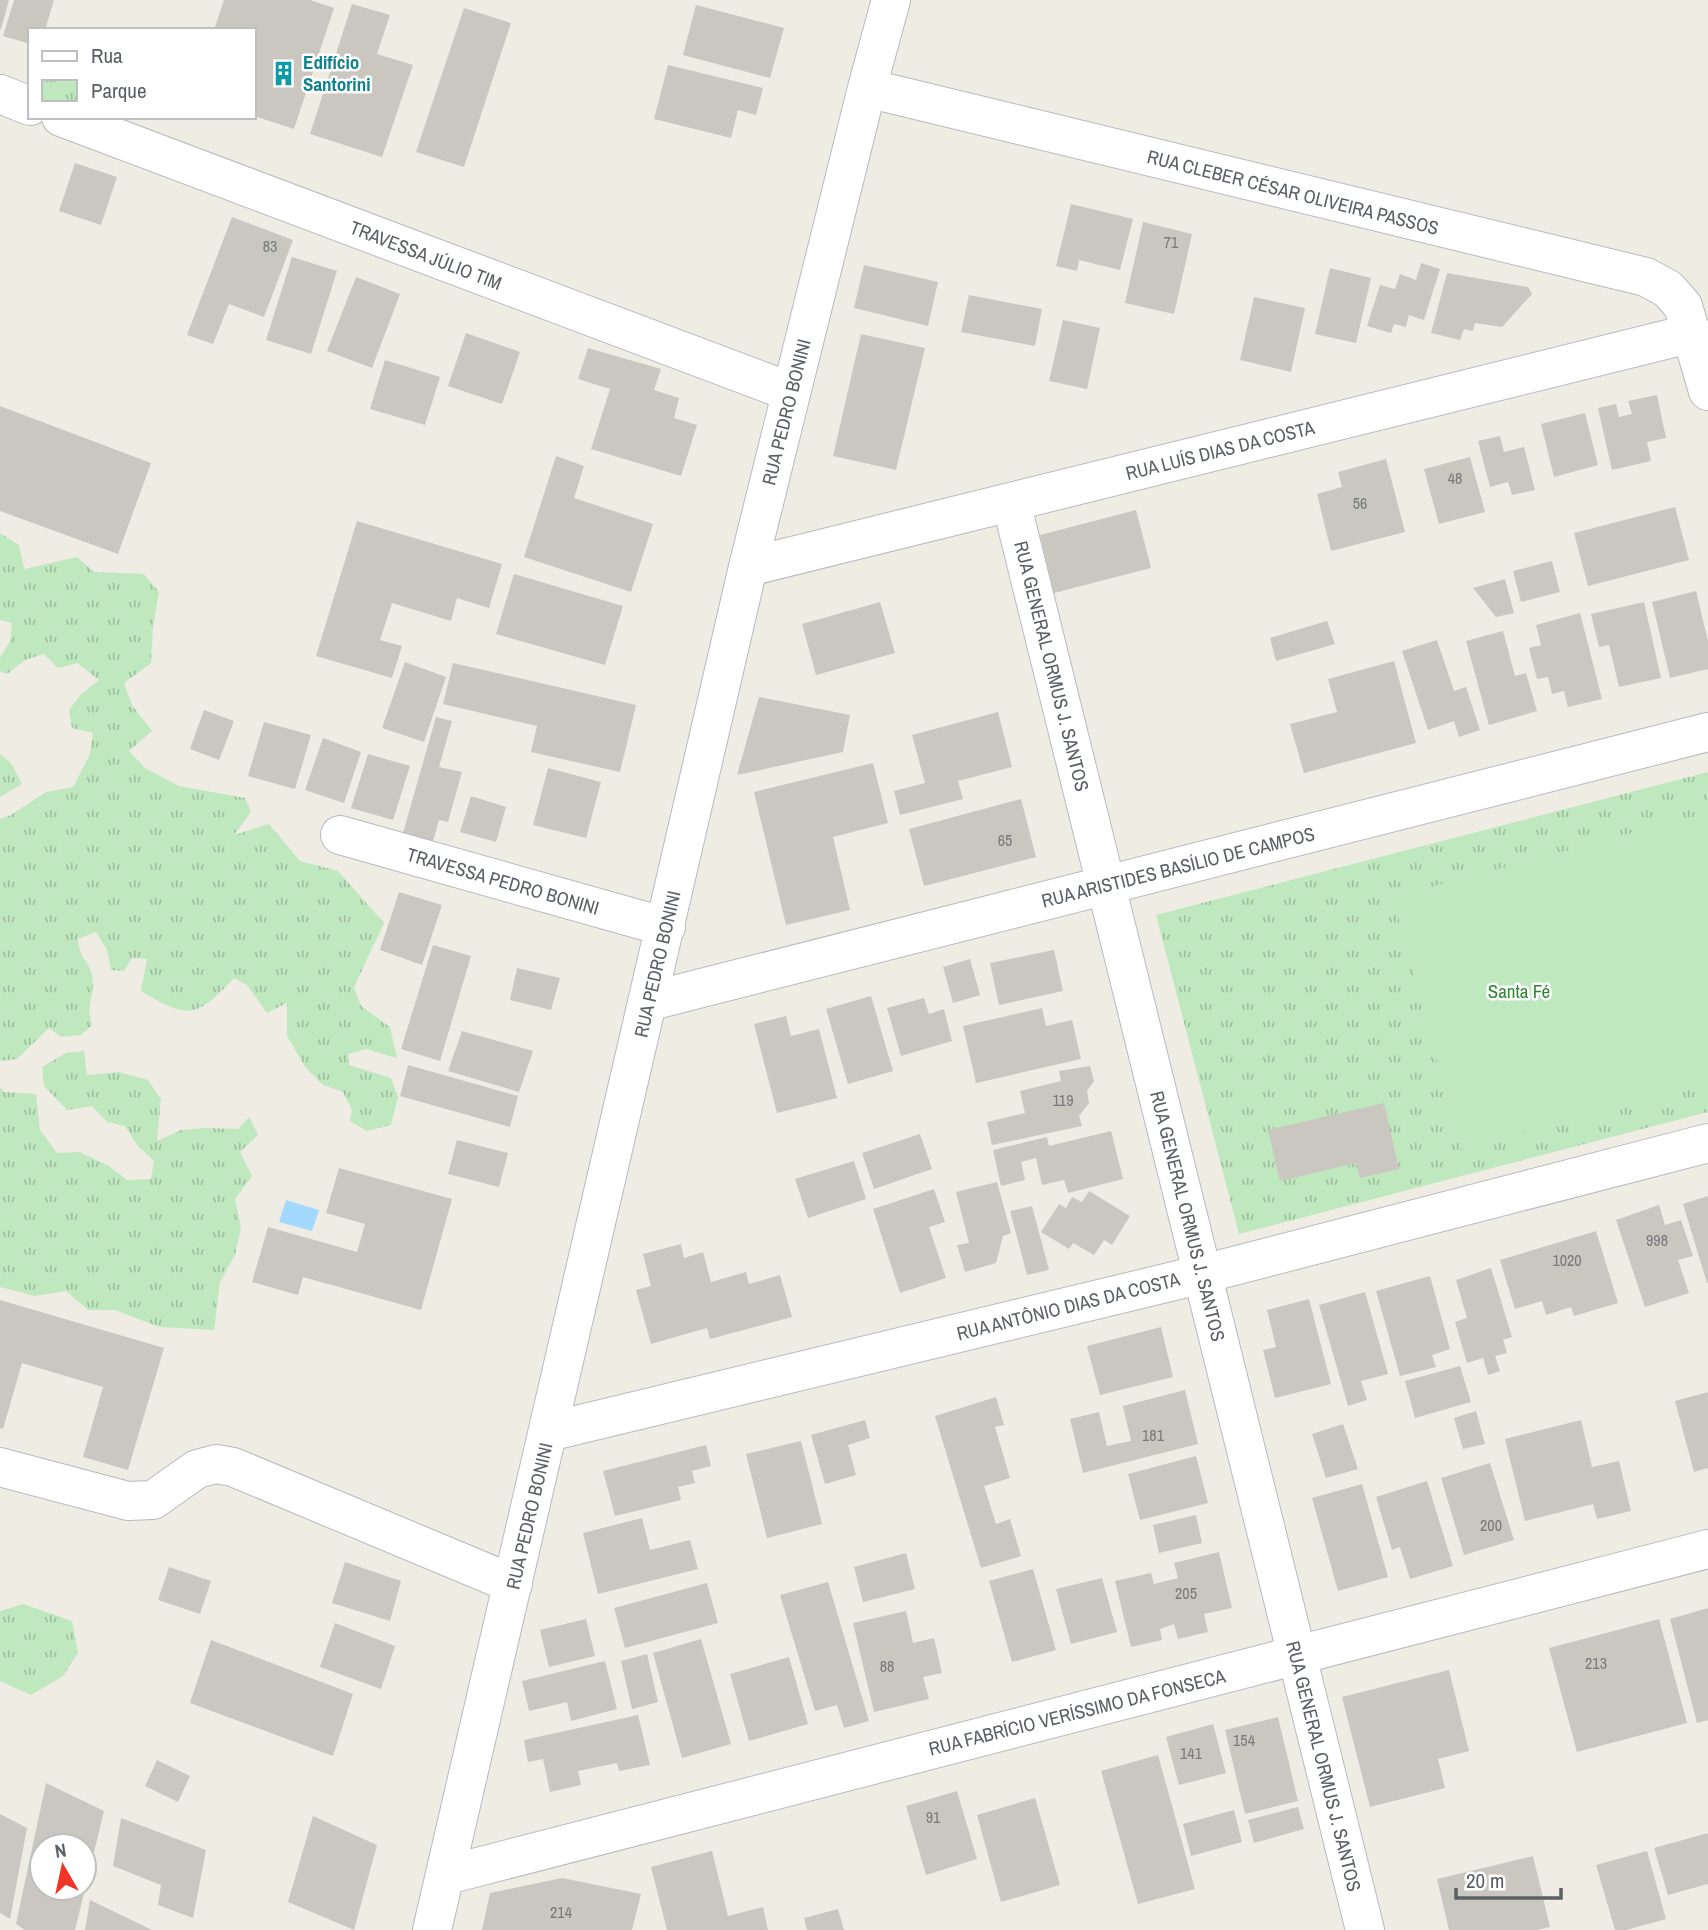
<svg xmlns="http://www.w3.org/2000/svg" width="1708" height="1930" font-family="'Archivo Narrow',sans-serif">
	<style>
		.park { fill: url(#park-tufts) }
		.pitch { fill: #c0e8bf }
		.water { fill: #a4d9ff }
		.building { fill: #cac7c1; fill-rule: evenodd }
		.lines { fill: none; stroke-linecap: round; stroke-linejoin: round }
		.street-casing { stroke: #b6babf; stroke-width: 40 }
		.street { stroke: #fff; stroke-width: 38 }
		.labels { text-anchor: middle; stroke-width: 5; stroke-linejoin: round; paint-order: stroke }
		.number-label { font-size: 16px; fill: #787a7c }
		.culture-label { font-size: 19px; font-weight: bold; fill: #0d838f; stroke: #fff; text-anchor: start }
		.street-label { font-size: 19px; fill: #5c6065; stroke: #fff }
		.park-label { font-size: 19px; fill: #318733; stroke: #fff }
	</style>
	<defs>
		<pattern id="park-tufts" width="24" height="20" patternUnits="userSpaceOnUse" patternTransform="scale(1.75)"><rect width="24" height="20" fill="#c0e8bf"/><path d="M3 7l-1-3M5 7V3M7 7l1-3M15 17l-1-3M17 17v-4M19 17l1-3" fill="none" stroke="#9fbf9f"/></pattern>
	</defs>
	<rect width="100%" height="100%" fill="#efece4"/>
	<path class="park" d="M0 533 19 545 24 569 77 557 94 572 144 574 159 592 153 627 151 663 124 683 132 705 152 731 129 751 145 768 179 786 245 798 251 812 234 835 269 824 300 861 338 871 384 923 354 987 361 1006 390 1027 397 1058 366 1049 348 1054 349 1065 391 1078 398 1097 391 1125 367 1131 350 1121 352 1110 343 1092 323 1085 305 1067 287 1036V1003L267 1013 247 985 234 978C196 1019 188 1019 141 991L147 959 132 958 124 971 111 970 107 950 96 932 78 939C79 959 89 961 92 975 96 994 85 1004 92 1025L81 1035 61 1037 49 1028 17 1059 0 1061V819L11 815 46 792 73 787 90 754 93 733 72 728 69 710 81 694 99 680 77 663 58 668 44 654 25 660 7 674 0 671V658L10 641 12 623 0 620Z
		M0 754 11 763 22 784 0 797Z
		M1708 772V1112L1239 1234 1156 915Z
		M84 1051 87 1075 119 1072 148 1080 161 1099 157 1141 181 1130 205 1128 238 1129 249 1117 258 1135 240 1152 252 1176 235 1199 241 1228 235 1255 220 1282 214 1330 159 1327 115 1310H88L66 1291 35 1296 0 1287V1087L4 1092 36 1094 40 1130 57 1153 80 1152 109 1166 127 1180 151 1179 154 1161 138 1146 125 1126 107 1122 92 1106 67 1110 44 1086 42 1067 66 1053Z
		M23 1604 72 1621 78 1653 63 1676 31 1695 0 1681V1611Z"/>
	<path class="pitch" d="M1708 813V1083L1460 1149 1393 897Z"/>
	<path class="water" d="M286 1200 319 1210 312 1231 279 1222Z"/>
	<path class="building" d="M0 0H9L1 29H0Z
		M14 0H54L45 30H30V44L3 36Z
		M224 0H310L334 8 294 129 254 116V30H214Z
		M352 4 390 15 377 54 413 65 382 157 310 134Z
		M696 5 784 28 770 78 683 55Z
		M464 8 511 23 464 167 416 152Z
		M668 65 763 88 756 115 738 110 731 138 654 119Z
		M75 163 117 177 101 225 59 211Z
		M1071 204 1133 219 1120 270 1079 260 1077 271 1056 266Z
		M232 217 293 240 264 317 229 304 213 344 187 335Z
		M1143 222 1192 234 1174 314 1125 303Z
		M292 257 337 271 311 354 266 340Z
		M1421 263 1440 269 1424 320 1409 315 1406 327 1394 324 1391 333 1367 326 1380 285 1395 289 1400 274 1416 280Z
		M864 265 938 282 928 326 854 308Z
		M1330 268 1371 278 1356 343 1315 334Z
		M1447 273 1528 287 1532 294 1502 327 1475 323 1473 331 1464 329 1460 340 1431 333Z
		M356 277 400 294 372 368 327 351Z
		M969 295 1042 309 1035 346 961 332Z
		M1254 297 1305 308 1291 372 1240 360Z
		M1063 320 1100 328 1087 389 1049 381Z
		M466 333 520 352 502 404 448 386Z
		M861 334 925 348 896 470 833 456Z
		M588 348 661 369 654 390 679 398 674 418 697 425 681 476 591 449 610 389 578 379Z
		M385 360 440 377 425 425 370 409Z
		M1657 395 1666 438 1647 442 1651 461 1612 470 1598 408 1616 404 1619 417 1632 414 1628 401Z
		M0 406 151 463 118 554 0 511Z
		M1585 413 1598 465 1554 477 1541 424Z
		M1500 436 1504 452 1524 447 1535 490 1512 495 1508 482 1490 487 1478 441Z
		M556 456 584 466 574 498 653 524 631 592 524 557Z
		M1470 457 1485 512 1439 524 1424 469Z
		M1386 459 1405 532 1331 551 1317 494 1342 487 1338 472Z
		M1675 507 1689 560 1588 586 1574 533Z
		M1136 510 1151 568 1054 593 1040 535Z
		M357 521 502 564 489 608 457 598 451 621 392 603 380 640 402 646 392 678 316 656Z
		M1552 561 1560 592 1521 602 1513 571Z
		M514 574 623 606 605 665 496 634Z
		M1505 579 1514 613 1496 617 1473 588Z
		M1696 591 1708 641V669L1670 678 1652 602Z
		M880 602 895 653 816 675 802 624Z
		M1644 602 1661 678 1619 687 1609 645 1599 647 1591 614Z
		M1580 613 1602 699 1568 707 1564 691 1552 694 1548 677 1537 679 1529 648 1541 645 1536 625Z
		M1327 621 1335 644 1276 661 1270 638Z
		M1503 631 1515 676 1526 673 1537 711 1489 725 1466 641Z
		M1437 640 1454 691 1466 687 1480 730 1459 737 1454 721 1428 730 1402 651Z
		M1394 661 1416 743 1304 773 1290 724 1337 712 1328 679Z
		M405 662 446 677 424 742 382 728Z
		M453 663 636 705 620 772 531 752 537 726 443 704Z
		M759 697 850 715 843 752 737 775Z
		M204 710 234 721 219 760 190 749Z
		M998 712 1012 767 958 781 963 799 900 815 894 791 925 783 912 735Z
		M436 717 452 721 439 767 462 772 448 822 439 820 433 841 403 833Z
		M264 722 311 735 295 789 248 776Z
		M323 738 361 752 344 803 305 790Z
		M368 754 410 766 393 820 351 808Z
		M873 763 888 823 833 837 850 910 786 925 754 792Z
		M548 768 601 782 586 838 533 825Z
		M471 796 506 807 496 842 460 832Z
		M1021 799 1036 857 924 886 909 829Z
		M399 892 442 905 422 965 380 950Z
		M433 945 471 956 440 1061 401 1049Z
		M1054 950 1063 991 999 1005 990 963Z
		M970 959 980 995 953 1003 943 967Z
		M517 968 560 978 551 1010 510 1000Z
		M871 996 893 1071 848 1084 826 1009Z
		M924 998 929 1014 944 1009 952 1041 901 1056 887 1008Z
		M1042 1008 1046 1026 1072 1020 1081 1059 976 1083 963 1026Z
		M786 1016 791 1036 819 1029 837 1098 777 1113 754 1024Z
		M462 1031 533 1051 519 1092 448 1071Z
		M408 1065 518 1096 510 1127 400 1096Z
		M1090 1066 1094 1081 1087 1091 1089 1103 1079 1116 1082 1126 992 1145 987 1122 1025 1113 1020 1091 1061 1081 1059 1071Z
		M1384 1103 1399 1169 1360 1178 1356 1163 1280 1181 1268 1130Z
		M1111 1131 1123 1179 1068 1193 1064 1180 1042 1185 1036 1158 1021 1162 1025 1180 1001 1186 993 1150 1047 1137 1049 1146Z
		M920 1134 932 1169 874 1189 862 1153Z
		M457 1140 508 1153 499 1187 448 1174Z
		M854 1161 866 1199 808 1218 795 1179Z
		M339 1168 452 1199 421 1310 303 1277 298 1295 252 1282 268 1227 357 1252 365 1224 326 1213Z
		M997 1182 1011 1233 1003 1236 996 1263 965 1272 957 1245 969 1243 956 1192Z
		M934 1189 945 1222 929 1227 946 1278 900 1293 873 1209Z
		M1089 1191 1130 1216 1112 1245 1104 1240 1094 1255 1073 1243 1069 1249 1041 1232 1059 1204 1066 1208 1072 1197 1082 1202Z
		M1708 1196V1283H1707L1683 1204Z
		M1659 1205 1665 1225 1681 1220 1693 1256 1678 1260 1689 1293 1645 1307 1616 1220Z
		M1032 1206 1049 1270 1027 1275 1010 1211Z
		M1596 1231 1618 1303 1574 1316 1571 1307 1546 1315 1542 1301 1515 1309 1500 1260Z
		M681 1244 684 1258 703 1252 711 1282 746 1272 749 1284 780 1275 792 1317 710 1339 707 1328 651 1344 636 1290 651 1286 643 1254Z
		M1491 1268 1512 1337 1503 1340 1507 1353 1495 1356 1500 1371 1488 1375 1483 1358 1467 1363 1455 1322 1467 1318 1456 1280Z
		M1430 1276 1450 1349 1432 1355 1436 1367 1400 1376 1376 1291Z
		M1365 1292 1388 1374 1361 1381 1367 1400 1348 1406 1319 1305Z
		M1309 1299 1331 1384 1275 1398 1263 1350 1276 1347 1267 1310Z
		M0 1300 164 1348 128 1470 83 1457 103 1387 22 1363 3 1429 0 1428Z
		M1161 1327 1173 1377 1100 1395 1087 1346Z
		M1460 1366 1471 1402 1415 1418 1405 1381Z
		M1185 1390 1198 1444 1083 1473 1070 1419 1099 1412 1107 1446 1131 1441 1123 1406Z
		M1708 1392V1468L1694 1472 1675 1401Z
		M996 1397 1004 1425 995 1427 1010 1478 984 1486 996 1524 1010 1519 1021 1556 981 1568 935 1416Z
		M1476 1411 1485 1444 1463 1449 1454 1418Z
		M865 1420 870 1438 848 1445 856 1475 825 1484 811 1435Z
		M1581 1420 1592 1467 1619 1461 1631 1511 1597 1519 1593 1504 1525 1521 1505 1439Z
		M1343 1424 1358 1469 1326 1478 1312 1434Z
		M801 1441 822 1524 767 1538 746 1454Z
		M706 1445 711 1466 692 1471 695 1483 678 1487 681 1500 615 1516 603 1471Z
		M1196 1456 1208 1503 1140 1520 1128 1474Z
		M1490 1463 1514 1540 1464 1555 1441 1478Z
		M1427 1481 1453 1566 1410 1579 1400 1547 1392 1550 1376 1497Z
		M1362 1484 1388 1577 1338 1591 1312 1498Z
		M1196 1515 1202 1543 1159 1553 1153 1525Z
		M642 1518 650 1550 690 1540 698 1569 598 1594 583 1533Z
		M1219 1552 1232 1608 1204 1614 1208 1632 1178 1639 1174 1624 1160 1629 1162 1640 1131 1647 1115 1581 1151 1573 1154 1584 1178 1578 1174 1563Z
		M906 1553 915 1589 863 1602 854 1567Z
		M345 1562 401 1581 390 1621 332 1603Z
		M169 1567 211 1581 200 1614 158 1600Z
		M1033 1569 1056 1650 1012 1662 989 1581Z
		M1102 1578 1117 1632 1071 1644 1056 1589Z
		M828 1582 869 1721 844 1728 837 1705 815 1711 780 1595Z
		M707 1583 718 1623 625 1648 614 1608Z
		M1708 1608V1720L1697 1723 1670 1619Z
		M906 1611 913 1643 934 1638 942 1673 923 1677 929 1699 874 1712 853 1623Z
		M586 1619 595 1656 549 1667 540 1630Z
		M1659 1619 1687 1723 1577 1752 1549 1648Z
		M335 1623 395 1646 381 1689 320 1667Z
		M701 1639 731 1744 682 1758 653 1653Z
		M211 1640 353 1694 333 1756 190 1703Z
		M647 1654 658 1702 632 1709 621 1661Z
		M789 1657 808 1724 749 1741 730 1674Z
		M605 1661 617 1709 571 1721 567 1702 529 1711 522 1681Z
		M1449 1670 1469 1751 1438 1759 1445 1788 1370 1807 1342 1697Z
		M638 1715 650 1765 619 1771 617 1763 578 1771 581 1785 550 1792 543 1759 528 1762 524 1740Z
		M1278 1717 1298 1801 1245 1814 1225 1730Z
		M1213 1724 1226 1773 1179 1785 1166 1737Z
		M1158 1755 1195 1889 1138 1904 1101 1771Z
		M157 1760 190 1776 178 1802 145 1786Z
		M46 1783 104 1811 75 1930H25L16 1924ZM42 1846H84V1888H42Z
		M957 1791 977 1859 926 1875 906 1806Z
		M1035 1798 1060 1885 1001 1902 977 1815Z
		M1298 1807 1304 1829 1254 1843 1248 1820Z
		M1234 1810 1242 1842 1191 1856 1183 1824Z
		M0 1814 27 1828 10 1919 0 1913Z
		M313 1816 377 1845 354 1930 288 1902Z
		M121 1818 206 1850 193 1918 158 1905 161 1885 113 1866Z
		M1708 1833V1884L1668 1895 1654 1848Z
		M712 1851 728 1916 763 1907 768 1930H667L651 1867Z
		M1647 1851 1666 1919 1626 1930H1615L1596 1865Z
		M1533 1856 1550 1927 1537 1930H1449L1437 1879Z
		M562 1878 641 1894 632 1930H482L490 1893Z
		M90 1900 152 1930H85Z
		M838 1909 844 1930H807L804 1918Z"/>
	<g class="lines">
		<defs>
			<path id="street" d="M867 88 1646 277 1668 289 1683 306 1708 391
				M0 94 30 106
				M61 117 791 392
				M1011 502 1365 1930
				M748 567 1693 333
				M340 835 666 927
				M647 1002 1708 732
				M548 1432 1203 1274 1708 1143
				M0 1467 128 1501 153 1500 197 1469 216 1464 233 1467 513 1584
				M447 1875 1708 1549
				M432 1930 748 567 867 88 891 0"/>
		</defs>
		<use href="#street" class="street-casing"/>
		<use href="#street" class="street"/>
	</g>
	<defs>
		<symbol id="building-bare" viewBox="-9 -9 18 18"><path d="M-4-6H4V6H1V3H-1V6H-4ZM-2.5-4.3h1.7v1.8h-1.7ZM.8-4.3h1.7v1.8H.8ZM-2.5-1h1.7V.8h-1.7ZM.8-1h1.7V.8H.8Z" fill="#0f9aa8" stroke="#fff" stroke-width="2.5" paint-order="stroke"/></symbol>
	</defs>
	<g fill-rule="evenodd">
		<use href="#building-bare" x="266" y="56" width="35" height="35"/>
	</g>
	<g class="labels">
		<g class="number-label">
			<text x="1171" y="248">71</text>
			<text x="270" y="252">83</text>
			<text x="1455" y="484">48</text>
			<text x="1360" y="509">56</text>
			<text x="1005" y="846">65</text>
			<text x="1063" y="1106">119</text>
			<text x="1657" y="1246">998</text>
			<text x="1567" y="1266">1020</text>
			<text x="1153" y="1441">181</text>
			<text x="1491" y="1531">200</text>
			<text x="1186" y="1599">205</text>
			<text x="1596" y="1669">213</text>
			<text x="887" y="1672">88</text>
			<text x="1244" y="1746">154</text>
			<text x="1191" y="1759">141</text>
			<text x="933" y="1823">91</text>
			<text x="561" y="1918">214</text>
		</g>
		<g class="culture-label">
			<text x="303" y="69">Edifício<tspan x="303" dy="22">Santorini</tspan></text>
		</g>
		<g class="street-label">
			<text transform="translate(1293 192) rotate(14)" y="7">RUA CLEBER CÉSAR OLIVEIRA PASSOS</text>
			<text transform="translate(426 255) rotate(21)" y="7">TRAVESSA JÚLIO TIM</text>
			<text transform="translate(786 412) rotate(-76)" y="7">RUA PEDRO BONINI</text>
			<text transform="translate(1220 450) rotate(-14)" y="7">RUA LUÍS DIAS DA COSTA</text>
			<text transform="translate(1052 666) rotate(76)" y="7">RUA GENERAL ORMUS J. SANTOS</text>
			<text transform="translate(1178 867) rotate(-14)" y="7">RUA ARISTIDES BASÍLIO DE CAMPOS</text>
			<text transform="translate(503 881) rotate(16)" y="7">TRAVESSA PEDRO BONINI</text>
			<text transform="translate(657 964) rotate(-77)" y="7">RUA PEDRO BONINI</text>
			<text transform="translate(1188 1216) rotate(76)" y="7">RUA GENERAL ORMUS J. SANTOS</text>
			<text transform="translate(1068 1306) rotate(-14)" y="7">RUA ANTÔNIO DIAS DA COSTA</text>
			<text transform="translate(529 1516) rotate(-77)" y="7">RUA PEDRO BONINI</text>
			<text transform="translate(1077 1712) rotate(-14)" y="7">RUA FABRÍCIO VERÍSSIMO DA FONSECA</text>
			<text transform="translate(1324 1766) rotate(76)" y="7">RUA GENERAL ORMUS J. SANTOS</text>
		</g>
		<g class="park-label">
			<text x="1519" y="998">Santa Fé</text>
		</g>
	</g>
	<rect x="28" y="28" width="228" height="91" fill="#ffffff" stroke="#bebfc1" stroke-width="2"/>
	<rect x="42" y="51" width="35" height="10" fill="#ffffff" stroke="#bebfc1" stroke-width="2"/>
	<text x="91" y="63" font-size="21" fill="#5c6065">Rua</text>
	<rect x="42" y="80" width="35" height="21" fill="url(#park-tufts)" stroke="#bebfc1" stroke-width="2"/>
	<text x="91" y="98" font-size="21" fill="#5c6065">Parque</text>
	<g transform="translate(63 1867) rotate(351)"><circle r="33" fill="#ffffff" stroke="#bebfc1" stroke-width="2"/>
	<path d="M0-5L12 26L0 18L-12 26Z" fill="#f13428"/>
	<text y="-10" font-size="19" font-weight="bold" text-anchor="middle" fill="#5c6065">N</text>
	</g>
	<path d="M1456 1888v10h105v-10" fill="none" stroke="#5c6065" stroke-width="3.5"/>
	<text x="1466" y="1888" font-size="21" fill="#5c6065" stroke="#ffffff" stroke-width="5" paint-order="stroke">20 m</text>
</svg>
